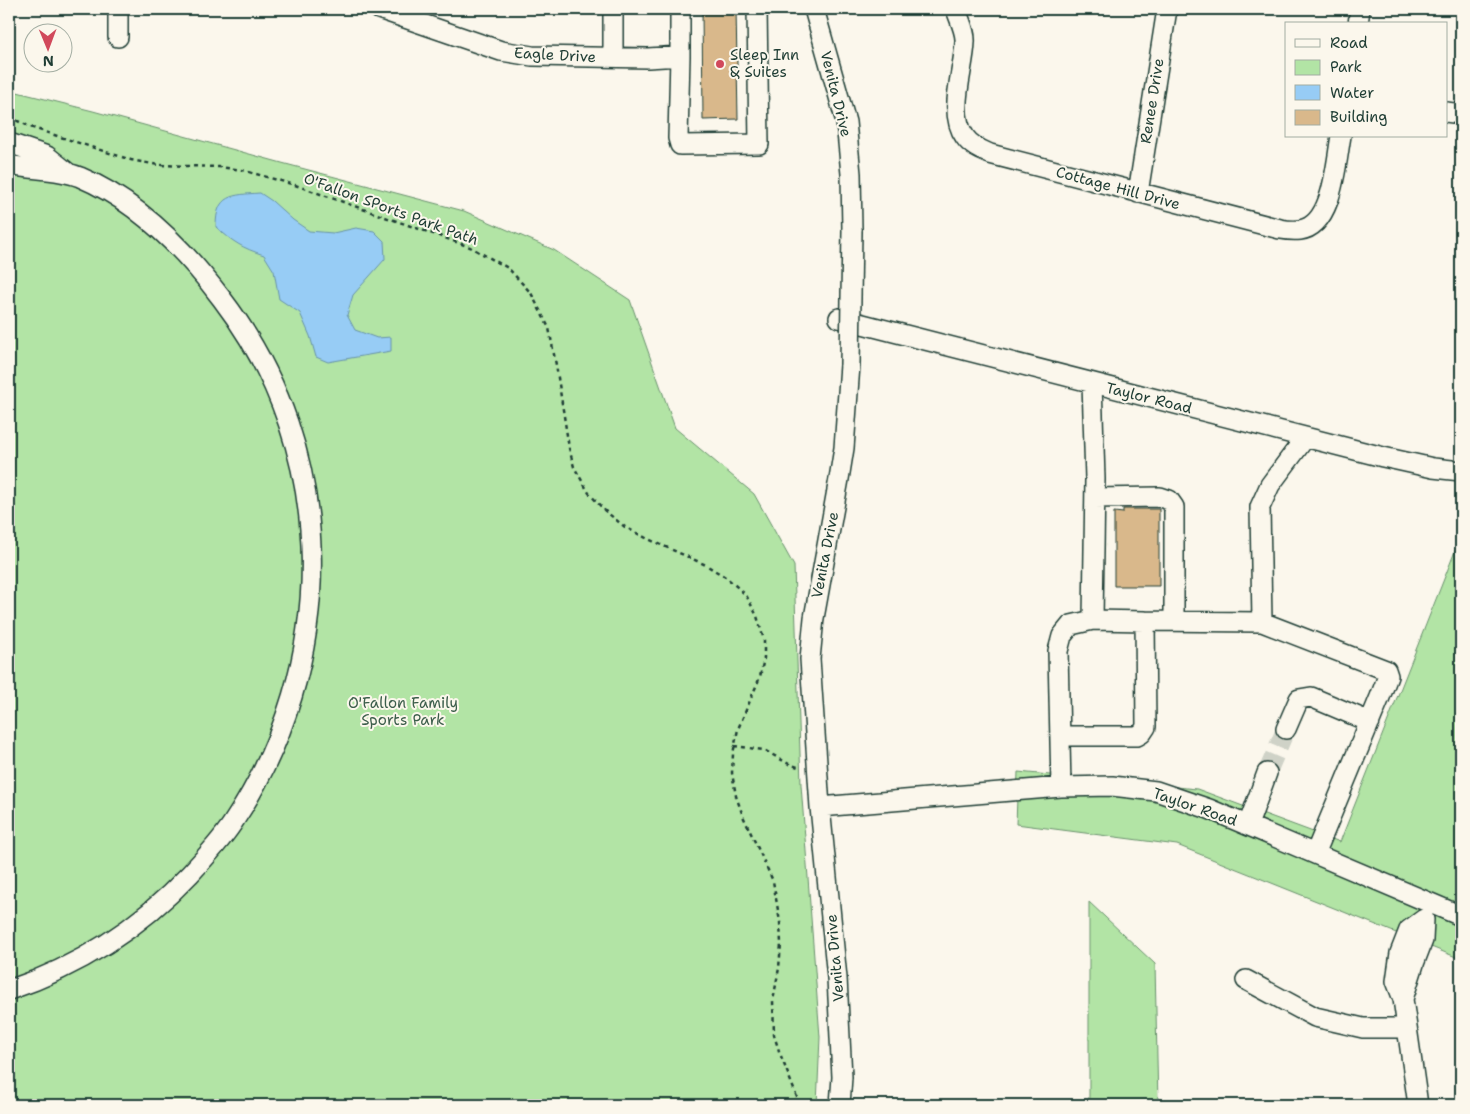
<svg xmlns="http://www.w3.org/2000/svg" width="1470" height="1114" font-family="'Shantell Sans',sans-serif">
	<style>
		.green { fill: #b2e4a5; stroke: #68906c }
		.water { fill: #97ccf5; stroke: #6793a8 }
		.building { fill: #d9b88b; stroke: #1f3d34 }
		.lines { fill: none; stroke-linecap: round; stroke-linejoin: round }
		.minor-tunnel { stroke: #cfd2c7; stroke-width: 19; stroke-dasharray: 19 9; stroke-linecap: butt }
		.minor-casing { stroke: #1f3d34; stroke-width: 22 }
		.path { stroke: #1f3d34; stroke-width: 2.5; stroke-dasharray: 4 4; stroke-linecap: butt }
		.minor { stroke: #fbf7ec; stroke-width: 19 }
		.minor-bridge-casing { stroke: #1f3d34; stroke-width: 22; stroke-linecap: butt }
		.minor-bridge { stroke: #fbf7ec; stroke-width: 19 }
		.poi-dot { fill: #d1495b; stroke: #fbf7ec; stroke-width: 2 }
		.labels { text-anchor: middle; stroke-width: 4; stroke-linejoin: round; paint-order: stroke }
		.street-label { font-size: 15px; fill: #1f3d34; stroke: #fbf7ec }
		.poi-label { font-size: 15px; fill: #1f3d34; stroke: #fbf7ec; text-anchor: start }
		.park-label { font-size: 15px; fill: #3c5e4b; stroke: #fbf7ec }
	</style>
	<rect width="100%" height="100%" fill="#fbf7ec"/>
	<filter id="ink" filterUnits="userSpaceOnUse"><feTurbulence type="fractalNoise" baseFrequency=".02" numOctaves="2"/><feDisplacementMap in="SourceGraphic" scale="10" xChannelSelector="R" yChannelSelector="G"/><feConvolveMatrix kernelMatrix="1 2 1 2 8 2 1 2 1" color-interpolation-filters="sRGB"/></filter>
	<g filter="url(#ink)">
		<path class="green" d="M9 90 93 111 282 163 464 211 554 250 630 300 675 428 754 494 794 566 801 785 820 1037 817 1105H9Z
			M1461 536V959L1177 845 1016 824 1018 772 1197 789 1340 842Z
			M1089 902 1155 964 1158 1105H1089Z"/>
		<path class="water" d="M260 193 272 201 293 220 309 231 333 233 356 228 374 231 384 241 385 259 353 295 347 315 355 330 377 338 391 337V351L328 362 316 357 310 336 300 313 279 299 274 271 264 255C242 248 233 242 216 227 216 194 232 195 260 193Z"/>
		<path class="building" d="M702 9H736L738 119 703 120Z
			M1123 509H1159V586H1114V512L1123 513Z"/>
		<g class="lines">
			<path class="minor-tunnel" d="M1267 773 1286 729"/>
			<defs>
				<path id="minor" d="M118 9V37
					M379 9 501 51 532 56 648 58 680 56 678 138 680 145 759 144 757 9
					M613 9V57
					M814 9 846 122 851 174 852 230
					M956 9C959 19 966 32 965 42 964 71 947 112 965 137 971 146 981 150 990 154L1280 229C1286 230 1293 231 1300 230 1333 226 1336 162 1341 136
					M1358 24 1360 9
					M680 56V9
					M1446 112 1461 114
					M9 143 47 156 67 172
					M9 165C32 170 57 168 80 177 137 201 185 250 222 299 340 453 339 664 232 824 220 842 204 859 189 875 139 928 78 967 9 990
					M1138 193 1167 9
					M839 318 1383 457 1433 468 1461 471
					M1095 498 1160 497 1169 500 1174 507V621
					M1145 621 1262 622 1386 670 1388 676 1380 697 1315 854
					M1262 622 1260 507 1270 485 1305 438
					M1286 729 1299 699 1311 697 1370 722
					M1060 736H1137L1142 733 1146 727 1145 621 1093 620
					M1061 787 1058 651 1062 636 1071 625 1093 620 1095 479 1092 383
					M820 807 1061 787 1112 786 1156 791 1209 809 1461 916
					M1248 825 1267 773
					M1246 980 1315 1017 1363 1028H1407
					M1403 999 1415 961 1423 940 1424 919 1409 930 1400 953 1396 981 1403 999 1418 1105
					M840 1105 842 1077 837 978 820 807 810 659 814 618 839 479 844 448 850 365"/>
			</defs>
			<use href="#minor" class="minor-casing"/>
			<path class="path" d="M9 117 33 128 131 160 158 165 219 167 242 170 295 185 470 247 508 268 531 293 549 328 556 365 569 448 574 467 589 493 604 510 625 527 648 539 706 565 727 578 746 595 757 616 764 640V658L760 677 738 729 733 754 732 773 736 796 743 816 773 881 780 922 781 944 779 968 773 1001 774 1035 779 1051 800 1105
				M734 746 764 750 789 764 801 768"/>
			<use href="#minor" class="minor"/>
			<defs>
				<path id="minor-bridge" d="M850 365 852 230"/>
			</defs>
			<use href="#minor-bridge" class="minor-bridge-casing"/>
			<use href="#minor-bridge" class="minor-bridge"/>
		</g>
	</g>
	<circle class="poi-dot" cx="720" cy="64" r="5"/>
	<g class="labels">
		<g class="street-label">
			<text transform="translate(555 55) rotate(3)" y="5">Eagle Drive</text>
			<text transform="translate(836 94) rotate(76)" y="5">Venita Drive</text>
			<text transform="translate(1152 101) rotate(-81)" y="5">Renee Drive</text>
			<text transform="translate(1118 188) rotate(15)" y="5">Cottage Hill Drive</text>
			<text transform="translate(391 209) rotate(20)" y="5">O'Fallon SPorts Park Path</text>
			<text transform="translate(1149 398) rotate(14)" y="5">Taylor Road</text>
			<text transform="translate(825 555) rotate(-79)" y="5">Venita Drive</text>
			<text transform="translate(1195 807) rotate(19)" y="5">Taylor Road</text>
			<text transform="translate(835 958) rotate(-95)" y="5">Venita Drive</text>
		</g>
		<g class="poi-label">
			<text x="730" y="60">Sleep Inn<tspan x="730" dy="17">&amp; Suites</tspan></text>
		</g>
		<g class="park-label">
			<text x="403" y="708">O'Fallon Family<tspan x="403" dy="17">Sports Park</tspan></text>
		</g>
	</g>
	<rect width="1470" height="1114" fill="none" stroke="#fbf7ec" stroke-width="30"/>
	<rect x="15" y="15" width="1440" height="1084" fill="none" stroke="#1f3d34" stroke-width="2" filter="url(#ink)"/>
	<rect x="1285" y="22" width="162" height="115" fill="#fbf7ec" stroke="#a3ada2"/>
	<rect x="1295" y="39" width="25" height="8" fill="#fbf7ec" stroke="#a3ada2"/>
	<text x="1330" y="48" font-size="15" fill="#1f3d34">Road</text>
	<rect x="1295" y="60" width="25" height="15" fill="#b2e4a5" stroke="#a3ada2"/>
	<text x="1330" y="72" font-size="15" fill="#1f3d34">Park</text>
	<rect x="1295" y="85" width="25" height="15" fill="#97ccf5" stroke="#a3ada2"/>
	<text x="1330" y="98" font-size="15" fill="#1f3d34">Water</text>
	<rect x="1295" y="110" width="25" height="15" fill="#d9b88b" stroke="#a3ada2"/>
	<text x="1330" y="122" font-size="15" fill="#1f3d34">Building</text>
	<g transform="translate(48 48) rotate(179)"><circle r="24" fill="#fbf7ec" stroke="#a3ada2"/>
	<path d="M0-4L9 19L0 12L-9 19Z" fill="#d1495b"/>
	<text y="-8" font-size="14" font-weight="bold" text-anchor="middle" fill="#1f3d34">N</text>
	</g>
</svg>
